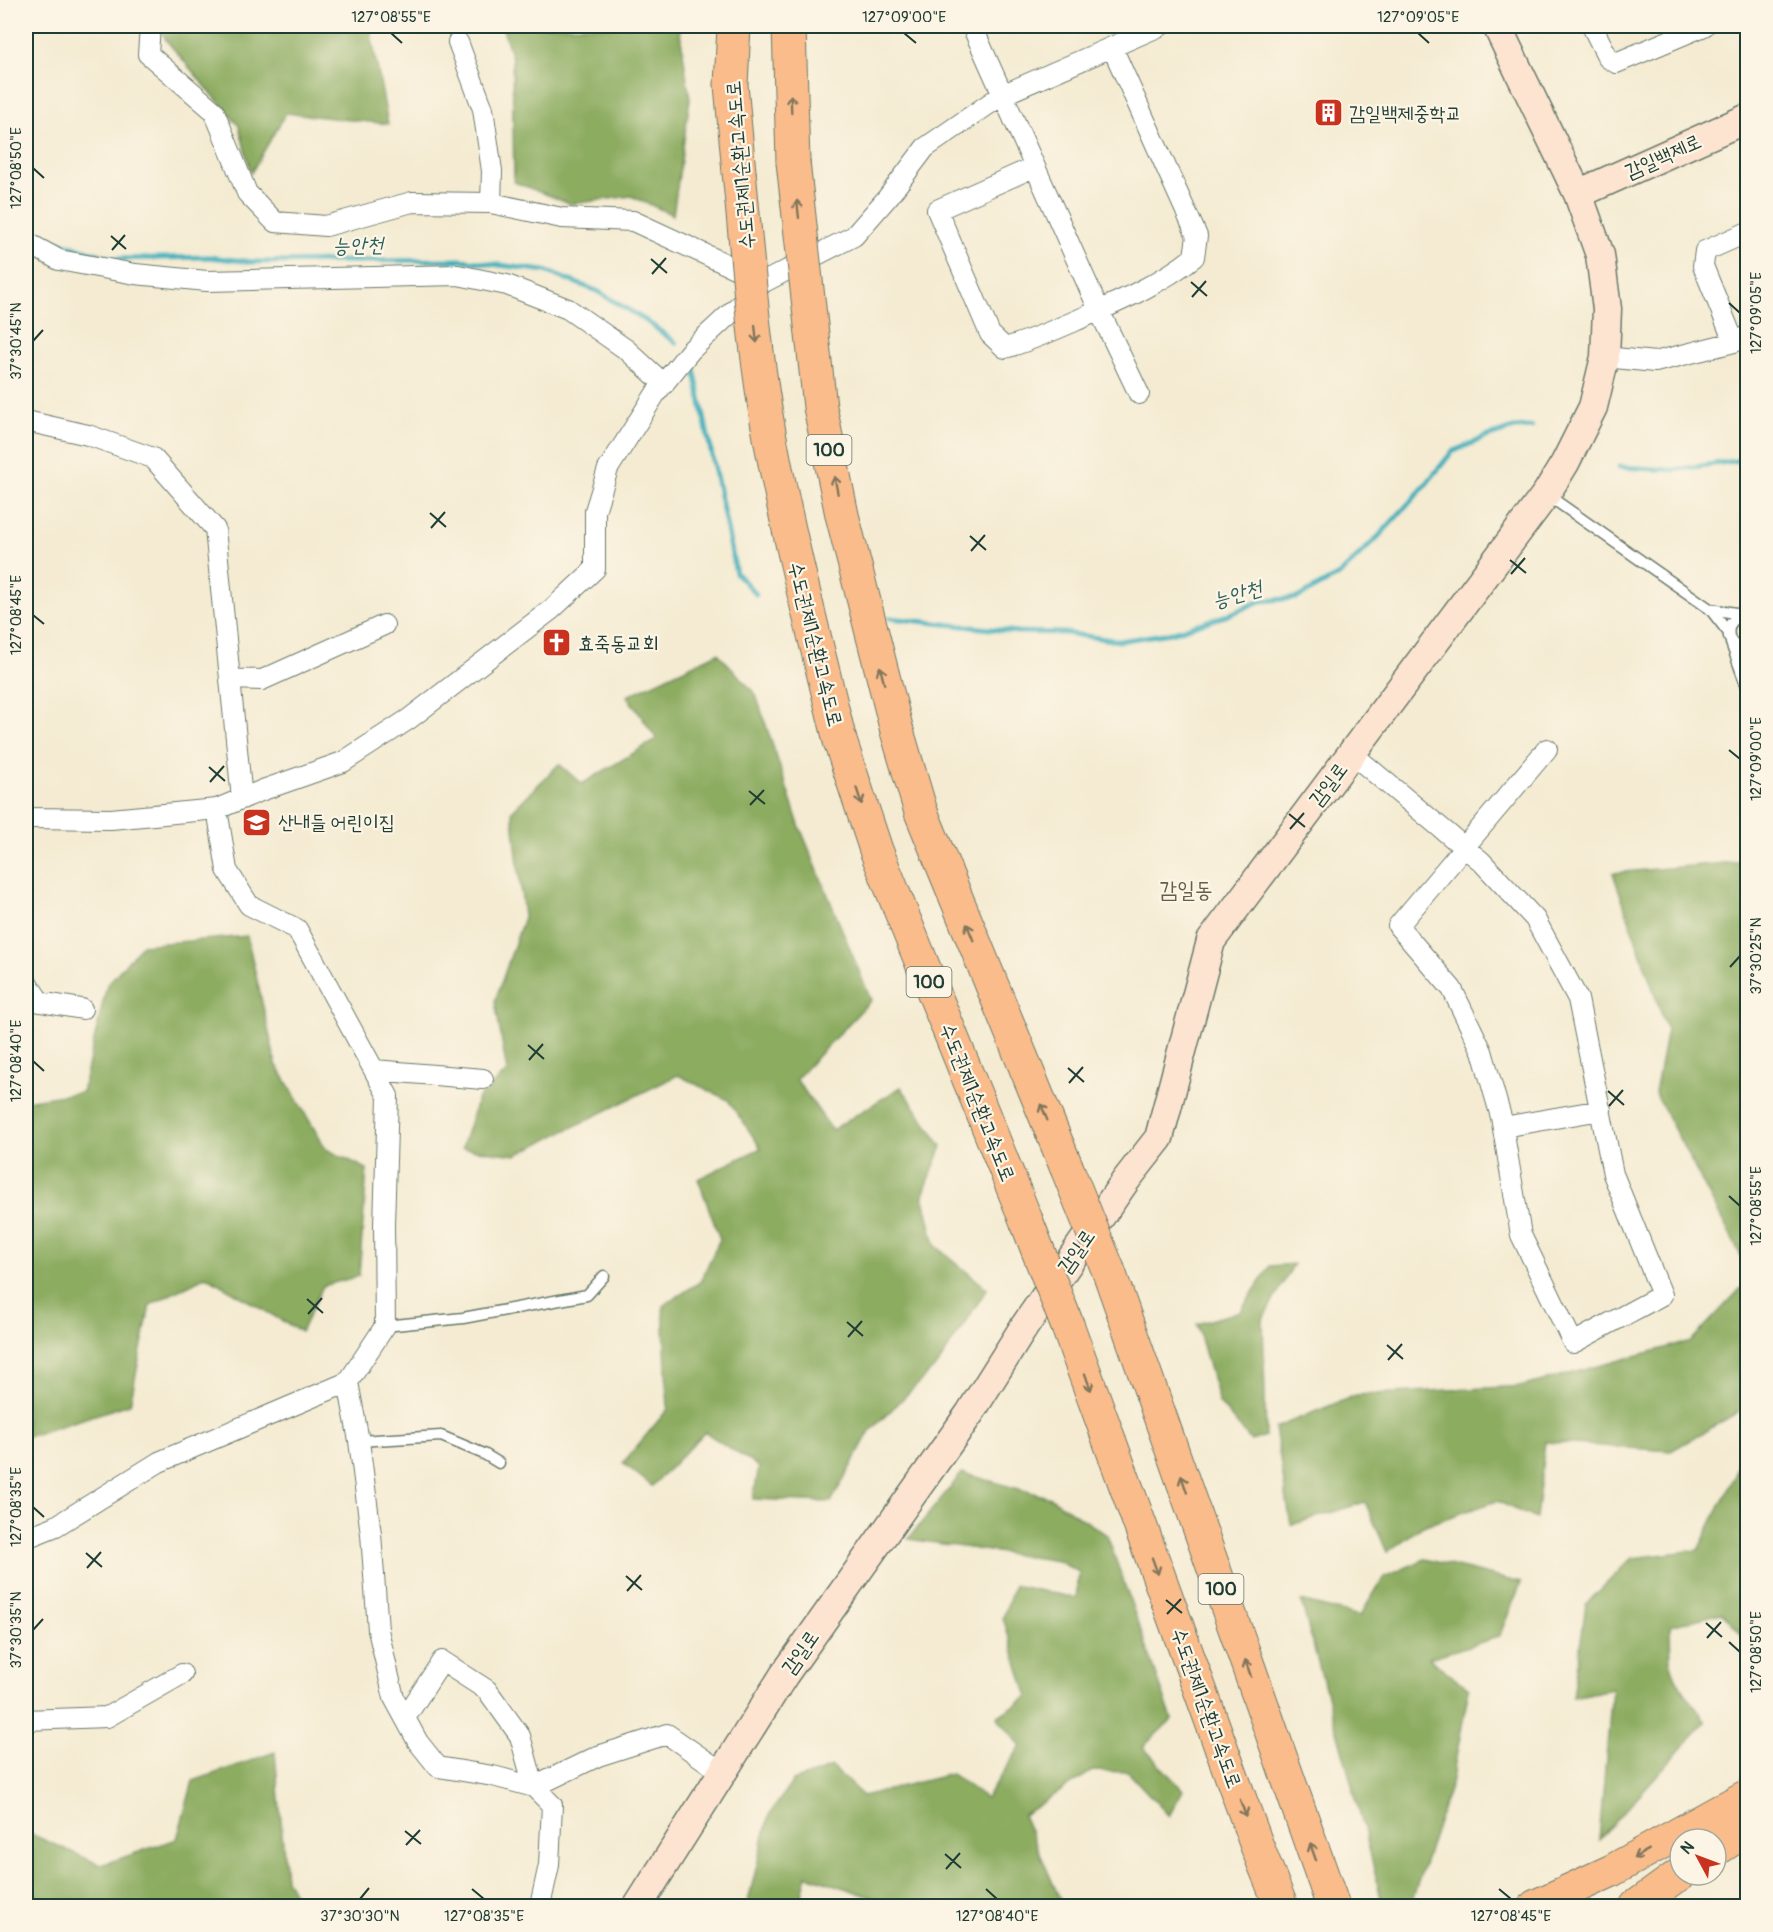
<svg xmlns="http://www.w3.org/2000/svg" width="1773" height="1932" font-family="Pangolin,'Poor Story',sans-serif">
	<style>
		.forest { fill: #8cac60; stroke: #56744a; stroke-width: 1.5 }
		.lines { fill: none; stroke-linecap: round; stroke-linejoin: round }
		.stream { stroke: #3fafbb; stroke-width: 5 }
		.lane-casing { stroke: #6a7a6b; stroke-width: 13 }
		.street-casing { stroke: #6a7a6b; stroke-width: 22 }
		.secondary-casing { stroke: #6a7a6b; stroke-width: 31 }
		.primary-casing { stroke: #6a7a6b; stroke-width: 34 }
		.highway-casing { stroke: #6a7a6b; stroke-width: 35 }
		.lane { stroke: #fff; stroke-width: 10 }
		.street { stroke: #fff; stroke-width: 20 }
		.secondary { stroke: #fde4d1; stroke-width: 28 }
		.primary { stroke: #fabc8b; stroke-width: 32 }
		.highway { stroke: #fabc8b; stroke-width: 33 }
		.highway-bridge-casing { stroke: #6a7a6b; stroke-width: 35; stroke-linecap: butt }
		.highway-bridge { stroke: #fabc8b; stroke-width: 33 }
		.oneway { stroke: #82765b }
		.ticks { fill: none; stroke: #1f3d34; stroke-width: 2 }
		.labels { text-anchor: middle; stroke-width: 4.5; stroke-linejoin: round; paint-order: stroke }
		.shield { fill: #fcf5e5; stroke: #617469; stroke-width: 1.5 }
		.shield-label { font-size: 18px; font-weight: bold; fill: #1f3d34 }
		.poi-label { font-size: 20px; fill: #1f3d34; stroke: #fcf5e5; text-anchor: start }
		.street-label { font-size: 20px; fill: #1f3d34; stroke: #fcf5e5 }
		.water-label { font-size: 21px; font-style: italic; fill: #295f5c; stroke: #fcf5e5 }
		.quarter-label { font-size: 22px; fill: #655f49; stroke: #fcf5e5 }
		.neatline { fill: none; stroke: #1f3d34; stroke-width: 2 }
		.ticks-label { font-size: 15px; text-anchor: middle; fill: #1f3d34 }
	</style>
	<rect width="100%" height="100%" fill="#fcf5e5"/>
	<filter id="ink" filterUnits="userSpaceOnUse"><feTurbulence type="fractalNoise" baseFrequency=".0167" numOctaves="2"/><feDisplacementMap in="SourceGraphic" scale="12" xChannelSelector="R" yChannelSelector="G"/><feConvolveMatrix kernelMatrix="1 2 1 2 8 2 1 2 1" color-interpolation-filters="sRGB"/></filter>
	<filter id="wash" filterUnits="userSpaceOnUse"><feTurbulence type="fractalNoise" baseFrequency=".008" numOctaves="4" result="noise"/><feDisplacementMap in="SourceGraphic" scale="24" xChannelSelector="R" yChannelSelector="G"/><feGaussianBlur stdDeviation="1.35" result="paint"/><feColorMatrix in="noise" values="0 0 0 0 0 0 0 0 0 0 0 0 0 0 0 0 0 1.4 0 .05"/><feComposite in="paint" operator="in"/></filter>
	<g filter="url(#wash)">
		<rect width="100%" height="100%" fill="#f4ebd2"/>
		<path class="forest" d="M160 26H373L371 34 388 124 286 113 251 173 239 126 166 40Z
			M502 26H679L690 99 673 215 631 196 571 204 514 182 512 58Z
			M718 653 756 695 799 825 871 1000 796 1079 832 1130 901 1087 942 1146 923 1195 935 1245 987 1289 939 1363 870 1431 831 1502 753 1499 759 1467 705 1432 652 1486 623 1463 668 1409 663 1306 700 1282 720 1239 698 1179 761 1148 728 1100 678 1075 516 1155 462 1148 478 1098 507 1072 495 1001 524 917 512 811 559 764 582 784 657 739 627 696Z
			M1747 861H1748L1747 1267 1655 1093 1667 1030 1613 873Z
			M247 936 276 1064 326 1149 367 1169 359 1276 323 1286 301 1332 206 1276 150 1305 130 1404 26 1437V1101L82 1092 107 985 142 945Z
			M1294 1264 1263 1319 1266 1436 1251 1441 1219 1403 1197 1324 1241 1311 1270 1266Z
			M1747 1282V1641L1722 1613 1670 1626 1671 1668 1685 1694 1706 1721 1599 1839 1612 1689 1573 1697 1586 1604 1632 1558 1698 1550 1735 1476 1747 1407 1671 1451 1545 1442 1536 1519 1497 1501 1423 1526 1387 1552 1365 1502 1291 1525 1275 1428 1356 1395 1524 1386 1691 1341Z
			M962 1473 1051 1498 1107 1535 1172 1719 1143 1747 1183 1790 1169 1816 1128 1772 1092 1771 1023 1815 1063 1906H885V1902L807 1875 799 1906H747L769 1815 793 1781 832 1767 863 1796 951 1774 986 1798 1021 1746 997 1717 1028 1697 1003 1618 1014 1585 1076 1598 1079 1572 1058 1561 908 1539Z
			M1425 1559 1521 1583 1499 1637 1429 1658 1469 1689 1451 1784 1410 1906H1389L1381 1898 1365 1832 1301 1601 1360 1616 1384 1577Z
			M275 1752 286 1879 300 1906H26V1832L101 1865 177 1839 193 1781Z"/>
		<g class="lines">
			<path class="stream" d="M26 230 35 235 114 259 209 257 252 262 462 260 545 271 597 291 645 320 676 343
				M694 368 736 573 756 594
				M1619 467 1673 470 1748 459
				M890 618 1018 632 1065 633 1119 641 1171 633 1228 615 1260 601 1297 598 1339 575 1378 537 1423 488 1452 452 1486 437 1514 428 1532 427"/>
		</g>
	</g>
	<g filter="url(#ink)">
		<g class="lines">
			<defs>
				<path id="lane" d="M1546 494 1710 609 1728 632
					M1710 609 1742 614
					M1748 614C1722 616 1722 648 1748 651
					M1731 643 1748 690
					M385 1326 463 1318 587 1295 604 1276
					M359 1441 441 1436 484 1454 499 1463"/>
				<path id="street" d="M150 26 148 54 214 111 247 193 275 222 326 226 412 202 491 203 562 218 633 221 756 278
					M972 26 1099 310 1139 394
					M1592 26 1608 58 1616 63 1704 26
					M458 42 483 109 492 171 491 203
					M1034 167 937 210 990 334 1005 348C1030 341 1052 331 1075 321 1116 303 1159 285 1194 257L1197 236 1112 47
					M1748 232 1705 251 1703 266 1734 342 1748 336
					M26 242 59 260 135 274 207 281 458 275 507 285 568 309 627 350 664 384
					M1605 357 1655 362 1734 342
					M26 421 88 435 153 458 215 529 242 799
					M230 679 262 680 384 625
					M1351 753 1465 848 1481 861 1535 919 1578 999 1613 1174 1662 1295 1573 1343 1521 1235 1501 1117 1482 1051 1452 989 1398 926 1547 749
					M26 818 111 819 217 809 263 790 343 762 409 719 552 609 595 569V511L608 469 656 393 691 350 764 282 854 236 888 197 925 148 1002 95 1160 26
					M26 981 40 1002 82 1009
					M374 1070 483 1079
					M1503 1127 1601 1110
					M348 1382 359 1441 371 1534 378 1630 394 1698 418 1742 438 1767 493 1776 534 1787 552 1805 549 1865 540 1906
					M26 1538 56 1526 159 1462 348 1382 385 1326 384 1225 388 1096 297 929 249 905 227 870 217 809
					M405 1718 442 1661 487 1690 520 1736 534 1787 598 1756 667 1734 722 1772
					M26 1720 107 1717 182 1674"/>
				<path id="secondary" d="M1578 194 1748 118
					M638 1906 784 1675 970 1413 1024 1327 1126 1180 1159 1138 1211 941 1546 494 1565 463 1593 407 1605 357 1607 309 1600 255 1578 194 1497 26"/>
				<path id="primary" d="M1716 1850 1748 1829
					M1535 1906 1611 1871 1748 1795
					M1636 1906 1680 1874"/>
				<path id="highway" d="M734 26 731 85 739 172
					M789 26 793 162
					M897 731 921 812 1066 1166
					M840 741 876 850 1026 1220
					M1109 1272 1333 1906
					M1068 1327 1257 1846 1281 1906"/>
			</defs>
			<use href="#lane" class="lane-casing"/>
			<use href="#street" class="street-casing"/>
			<use href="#secondary" class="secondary-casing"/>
			<use href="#primary" class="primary-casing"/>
			<use href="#highway" class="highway-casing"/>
			<use href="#lane" class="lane"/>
			<use href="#street" class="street"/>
			<use href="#secondary" class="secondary"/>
			<use href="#primary" class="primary"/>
			<use href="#highway" class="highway"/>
			<defs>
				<path id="highway-bridge" d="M793 162 820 407 842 515 897 731
					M739 172C748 262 754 354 771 443 790 543 816 642 840 741
					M1066 1166 1109 1272
					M1026 1220 1068 1327"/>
			</defs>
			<use href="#highway-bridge" class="highway-bridge-casing"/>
			<use href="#highway-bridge" class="highway-bridge"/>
		</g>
		<defs><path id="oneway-shaft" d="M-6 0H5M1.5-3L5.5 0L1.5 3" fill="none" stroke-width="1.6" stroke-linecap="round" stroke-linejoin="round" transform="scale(1.5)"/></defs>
		<g class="oneway">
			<use href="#oneway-shaft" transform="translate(791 104) rotate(-92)"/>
			<use href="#oneway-shaft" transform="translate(798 209) rotate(-96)"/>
			<use href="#oneway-shaft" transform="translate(756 334) rotate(84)"/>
			<use href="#oneway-shaft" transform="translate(836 485) rotate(-101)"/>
			<use href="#oneway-shaft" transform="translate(882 675) rotate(-104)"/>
			<use href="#oneway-shaft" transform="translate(859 796) rotate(72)"/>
			<use href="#oneway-shaft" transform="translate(970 932) rotate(-112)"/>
			<use href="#oneway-shaft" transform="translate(1044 1112) rotate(-112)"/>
			<use href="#oneway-shaft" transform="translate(1088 1382) rotate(70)"/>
			<use href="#oneway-shaft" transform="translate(1184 1484) rotate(-109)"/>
			<use href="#oneway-shaft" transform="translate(1155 1566) rotate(70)"/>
			<use href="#oneway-shaft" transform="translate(1248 1668) rotate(-109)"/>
			<use href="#oneway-shaft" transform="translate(1243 1808) rotate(70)"/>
			<use href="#oneway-shaft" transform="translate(1313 1852) rotate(-110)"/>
			<use href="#oneway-shaft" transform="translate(1641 1854) rotate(151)"/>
		</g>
	</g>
	<path class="ticks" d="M391 33 402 43M904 33 916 43M1418 33 1429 43M33 168 44 178M111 236 126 249M112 250 125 235M651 259 667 273M652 274 666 258M1191 282 1207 296M1192 297 1206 281M1729 303 1740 313M33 341 43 330M430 513 446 527M431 528 445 512M970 536 986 550M971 551 985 535M1510 560 1526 573M1511 574 1525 558M33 615 44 624M1729 750 1740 759M209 767 225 781M210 782 224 766M749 791 765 804M750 805 764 790M1289 814 1305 827M1290 829 1304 813M1730 967 1740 956M528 1045 544 1059M529 1060 543 1044M33 1061 44 1071M1068 1068 1084 1082M1069 1083 1083 1067M1608 1091 1624 1105M1609 1106 1623 1090M1729 1196 1740 1206M307 1299 323 1313M308 1314 322 1298M847 1322 863 1336M848 1337 862 1321M1387 1345 1403 1359M1388 1360 1402 1344M33 1507 44 1517M86 1553 102 1567M87 1568 101 1552M626 1576 642 1590M627 1591 641 1575M1166 1600 1182 1613M1167 1614 1181 1599M1706 1623 1722 1637M33 1630 43 1619M1707 1638 1721 1622M1729 1642 1740 1652M405 1831 421 1844M406 1845 420 1830M945 1854 961 1868M946 1869 960 1853M472 1889 484 1899M986 1889 997 1899M1499 1889 1511 1899M360 1899 369 1888"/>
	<defs>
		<symbol id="building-square" viewBox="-11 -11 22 22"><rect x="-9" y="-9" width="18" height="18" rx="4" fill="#c8321e" stroke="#fcf5e5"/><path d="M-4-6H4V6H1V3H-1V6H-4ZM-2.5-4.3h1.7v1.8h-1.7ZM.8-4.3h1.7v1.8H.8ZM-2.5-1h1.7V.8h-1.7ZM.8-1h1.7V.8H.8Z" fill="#fff"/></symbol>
		<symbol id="church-square" viewBox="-11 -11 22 22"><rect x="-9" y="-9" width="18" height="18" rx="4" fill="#c8321e" stroke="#fcf5e5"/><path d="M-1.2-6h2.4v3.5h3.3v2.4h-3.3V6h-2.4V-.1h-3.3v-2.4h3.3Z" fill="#fff"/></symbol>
		<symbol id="school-square" viewBox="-11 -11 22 22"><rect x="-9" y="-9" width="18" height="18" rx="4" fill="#c8321e" stroke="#fcf5e5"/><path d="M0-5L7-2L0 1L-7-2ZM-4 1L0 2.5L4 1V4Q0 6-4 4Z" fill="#fff"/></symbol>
	</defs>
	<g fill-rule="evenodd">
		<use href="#building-square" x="1312" y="96" width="33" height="33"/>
		<use href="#church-square" x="540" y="626" width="33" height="33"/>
		<use href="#school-square" x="240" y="806" width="33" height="33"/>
	</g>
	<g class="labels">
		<g class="shield">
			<rect x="806.5" y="435" width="45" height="30" rx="4.5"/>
			<rect x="906.5" y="967" width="45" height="30" rx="4.5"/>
			<rect x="1198.5" y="1574" width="45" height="30" rx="4.5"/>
		</g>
		<g class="shield-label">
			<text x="829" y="456">100</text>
			<text x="929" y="988">100</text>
			<text x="1221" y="1595">100</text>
		</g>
		<g class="poi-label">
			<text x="1349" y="120">감일백제중학교</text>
			<text x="578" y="650">효죽동교회</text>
			<text x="278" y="829">산내들 어린이집</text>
		</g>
		<g class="street-label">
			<text transform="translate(1663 156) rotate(-24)" y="7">감일백제로</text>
			<text transform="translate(740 165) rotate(-95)" y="7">수도권제1순환고속도로</text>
			<text transform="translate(816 644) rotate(76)" y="7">수도권제1순환고속도로</text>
			<text transform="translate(1328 784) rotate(-53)" y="7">감일로</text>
			<text transform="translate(978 1102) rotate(68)" y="7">수도권제1순환고속도로</text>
			<text transform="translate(1076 1251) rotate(-55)" y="7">감일로</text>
			<text transform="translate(800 1652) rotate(-55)" y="7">감일로</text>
			<text transform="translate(1207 1708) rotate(70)" y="7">수도권제1순환고속도로</text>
		</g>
		<g class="water-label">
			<text transform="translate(358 245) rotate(-1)" y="7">능안천</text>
			<text transform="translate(1237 594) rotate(-16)" y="7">능안천</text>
		</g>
		<g class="quarter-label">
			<text x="1186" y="897">감일동</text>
		</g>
	</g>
	<rect width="1773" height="1932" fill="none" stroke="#fcf5e5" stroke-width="66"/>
	<g transform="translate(1698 1857) rotate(311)"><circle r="28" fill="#fcf5e5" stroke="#a4ab9e" stroke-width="1.5"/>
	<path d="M0-4.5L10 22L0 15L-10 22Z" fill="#c8321e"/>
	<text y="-9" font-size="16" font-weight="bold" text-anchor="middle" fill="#1f3d34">N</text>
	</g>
	<rect x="33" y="33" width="1707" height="1866" class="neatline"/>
	<g class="ticks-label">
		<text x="391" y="22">127°08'55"E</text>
		<text x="904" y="22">127°09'00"E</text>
		<text x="1418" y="22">127°09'05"E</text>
		<text transform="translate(16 168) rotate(-90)" y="5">127°08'50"E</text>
		<text transform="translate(1756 313) rotate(-90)" y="5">127°09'05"E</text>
		<text transform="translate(16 341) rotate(-90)" y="5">37°30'45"N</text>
		<text transform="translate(16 615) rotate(-90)" y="5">127°08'45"E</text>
		<text transform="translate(1756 759) rotate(-90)" y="5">127°09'00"E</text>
		<text transform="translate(1756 956) rotate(-90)" y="5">37°30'25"N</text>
		<text transform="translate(16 1061) rotate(-90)" y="5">127°08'40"E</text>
		<text transform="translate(1756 1206) rotate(-90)" y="5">127°08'55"E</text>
		<text transform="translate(16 1507) rotate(-90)" y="5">127°08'35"E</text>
		<text transform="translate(16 1630) rotate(-90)" y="5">37°30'35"N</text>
		<text transform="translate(1756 1652) rotate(-90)" y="5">127°08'50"E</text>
		<text x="360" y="1921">37°30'30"N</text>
		<text x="484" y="1921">127°08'35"E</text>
		<text x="997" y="1921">127°08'40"E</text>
		<text x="1511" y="1921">127°08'45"E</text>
	</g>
</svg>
